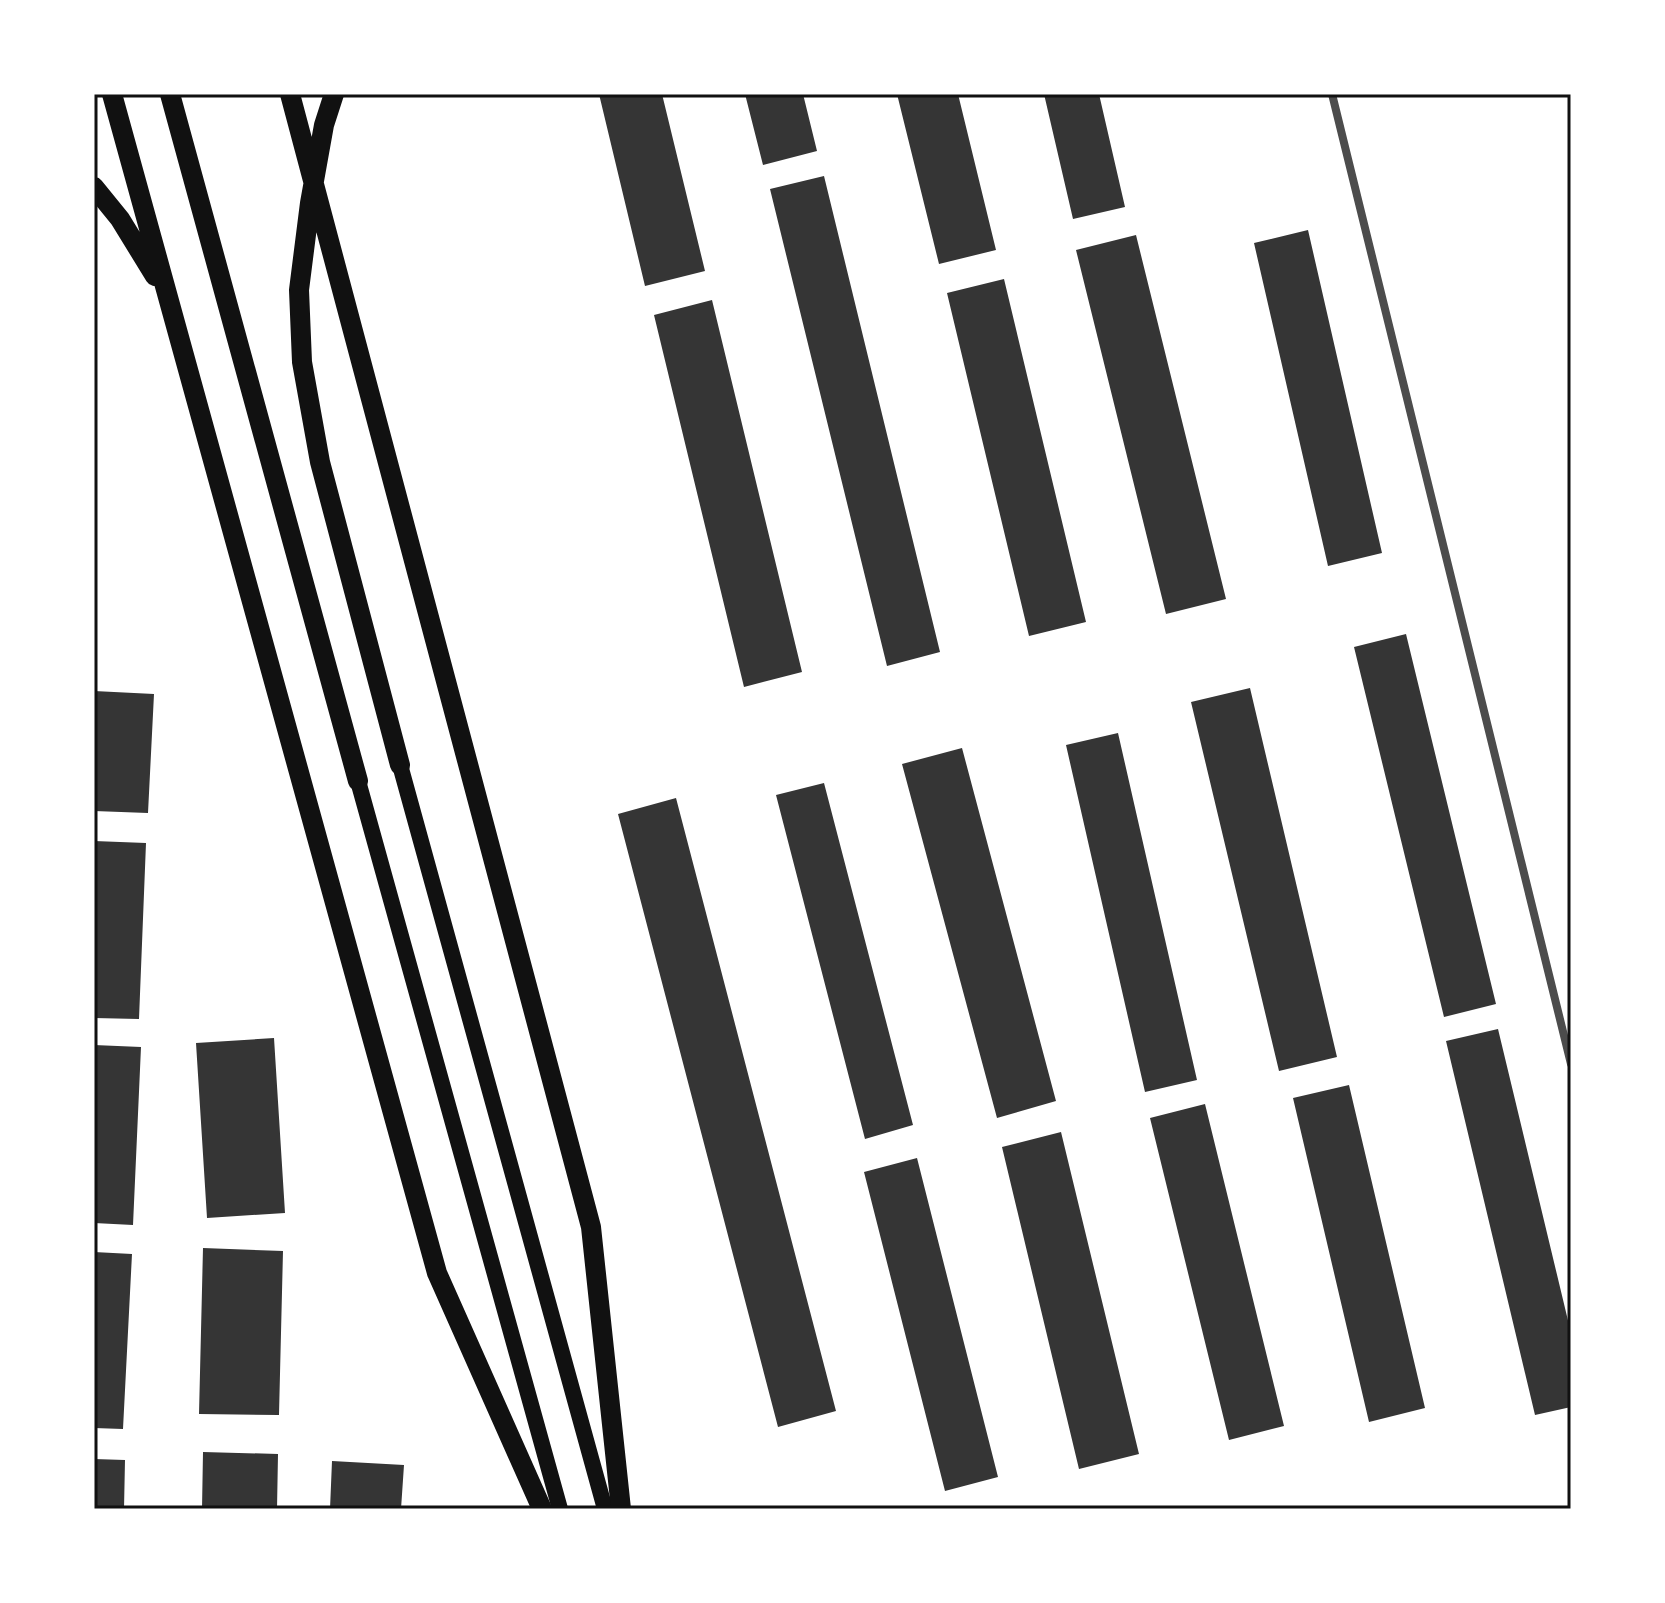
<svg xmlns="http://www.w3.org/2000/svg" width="1665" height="1603" font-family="Inter,sans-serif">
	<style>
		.building { fill: #353535 }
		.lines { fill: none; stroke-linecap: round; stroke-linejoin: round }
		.minor { stroke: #4c4c4c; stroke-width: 8 }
		.secondary { stroke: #111; stroke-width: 16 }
		.primary { stroke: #111; stroke-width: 20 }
		.neatline { fill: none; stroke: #111; stroke-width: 3 }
	</style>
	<rect width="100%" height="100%" fill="#fff"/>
	<path class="building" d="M599 94H662L705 271 645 286Z
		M745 94H803L817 151 763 165Z
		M897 94H958L996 250 939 264Z
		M1044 94H1099L1125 207 1073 219Z
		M824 176 940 652 887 666 770 189Z
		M1308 230 1382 553 1328 566 1254 243Z
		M1136 235 1226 599 1166 614 1076 250Z
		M1004 279 1086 622 1029 636 947 293Z
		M712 300 802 672 744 687 654 315Z
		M1406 634 1496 1004 1444 1017 1354 647Z
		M1250 688 1337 1057 1279 1071 1191 702Z
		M94 691 154 694 148 813 94 811Z
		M1118 733 1197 1080 1145 1092 1066 745Z
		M962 748 1056 1101 997 1118 902 764Z
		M824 783 913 1125 865 1139 776 795Z
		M676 798 836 1411 778 1427 618 814Z
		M94 841 146 843 139 1019 94 1018Z
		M1498 1029 1571 1333V1407L1535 1415 1446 1041Z
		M274 1038 285 1213 207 1218 196 1043Z
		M94 1045 141 1047 133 1225 94 1223Z
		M1349 1085 1425 1408 1369 1422 1293 1098Z
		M1205 1104 1284 1426 1229 1440 1150 1118Z
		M1061 1132 1139 1454 1079 1469 1002 1147Z
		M917 1158 998 1477 945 1491 864 1172Z
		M203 1248 283 1251 279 1415 199 1414Z
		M94 1252 132 1254 123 1429 94 1428Z
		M203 1452 278 1454 277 1509H202Z
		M94 1459 125 1460 124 1509H94Z
		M332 1461 404 1465 401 1509H330Z"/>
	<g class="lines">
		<path class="minor" d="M1332 94 1571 1064"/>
		<path class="secondary" d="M400 765 605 1509
			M358 781 560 1509"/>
		<path class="primary" d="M112 94 437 1273 542 1509
			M170 94 358 781
			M290 94 591 1227 621 1509
			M334 94 324 125 310 203 299 290 302 362 320 462 400 765
			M94 187 120 219 155 276"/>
	</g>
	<rect width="1665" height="1603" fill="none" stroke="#ffffff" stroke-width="192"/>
	<rect x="96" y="96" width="1473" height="1411" class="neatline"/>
</svg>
